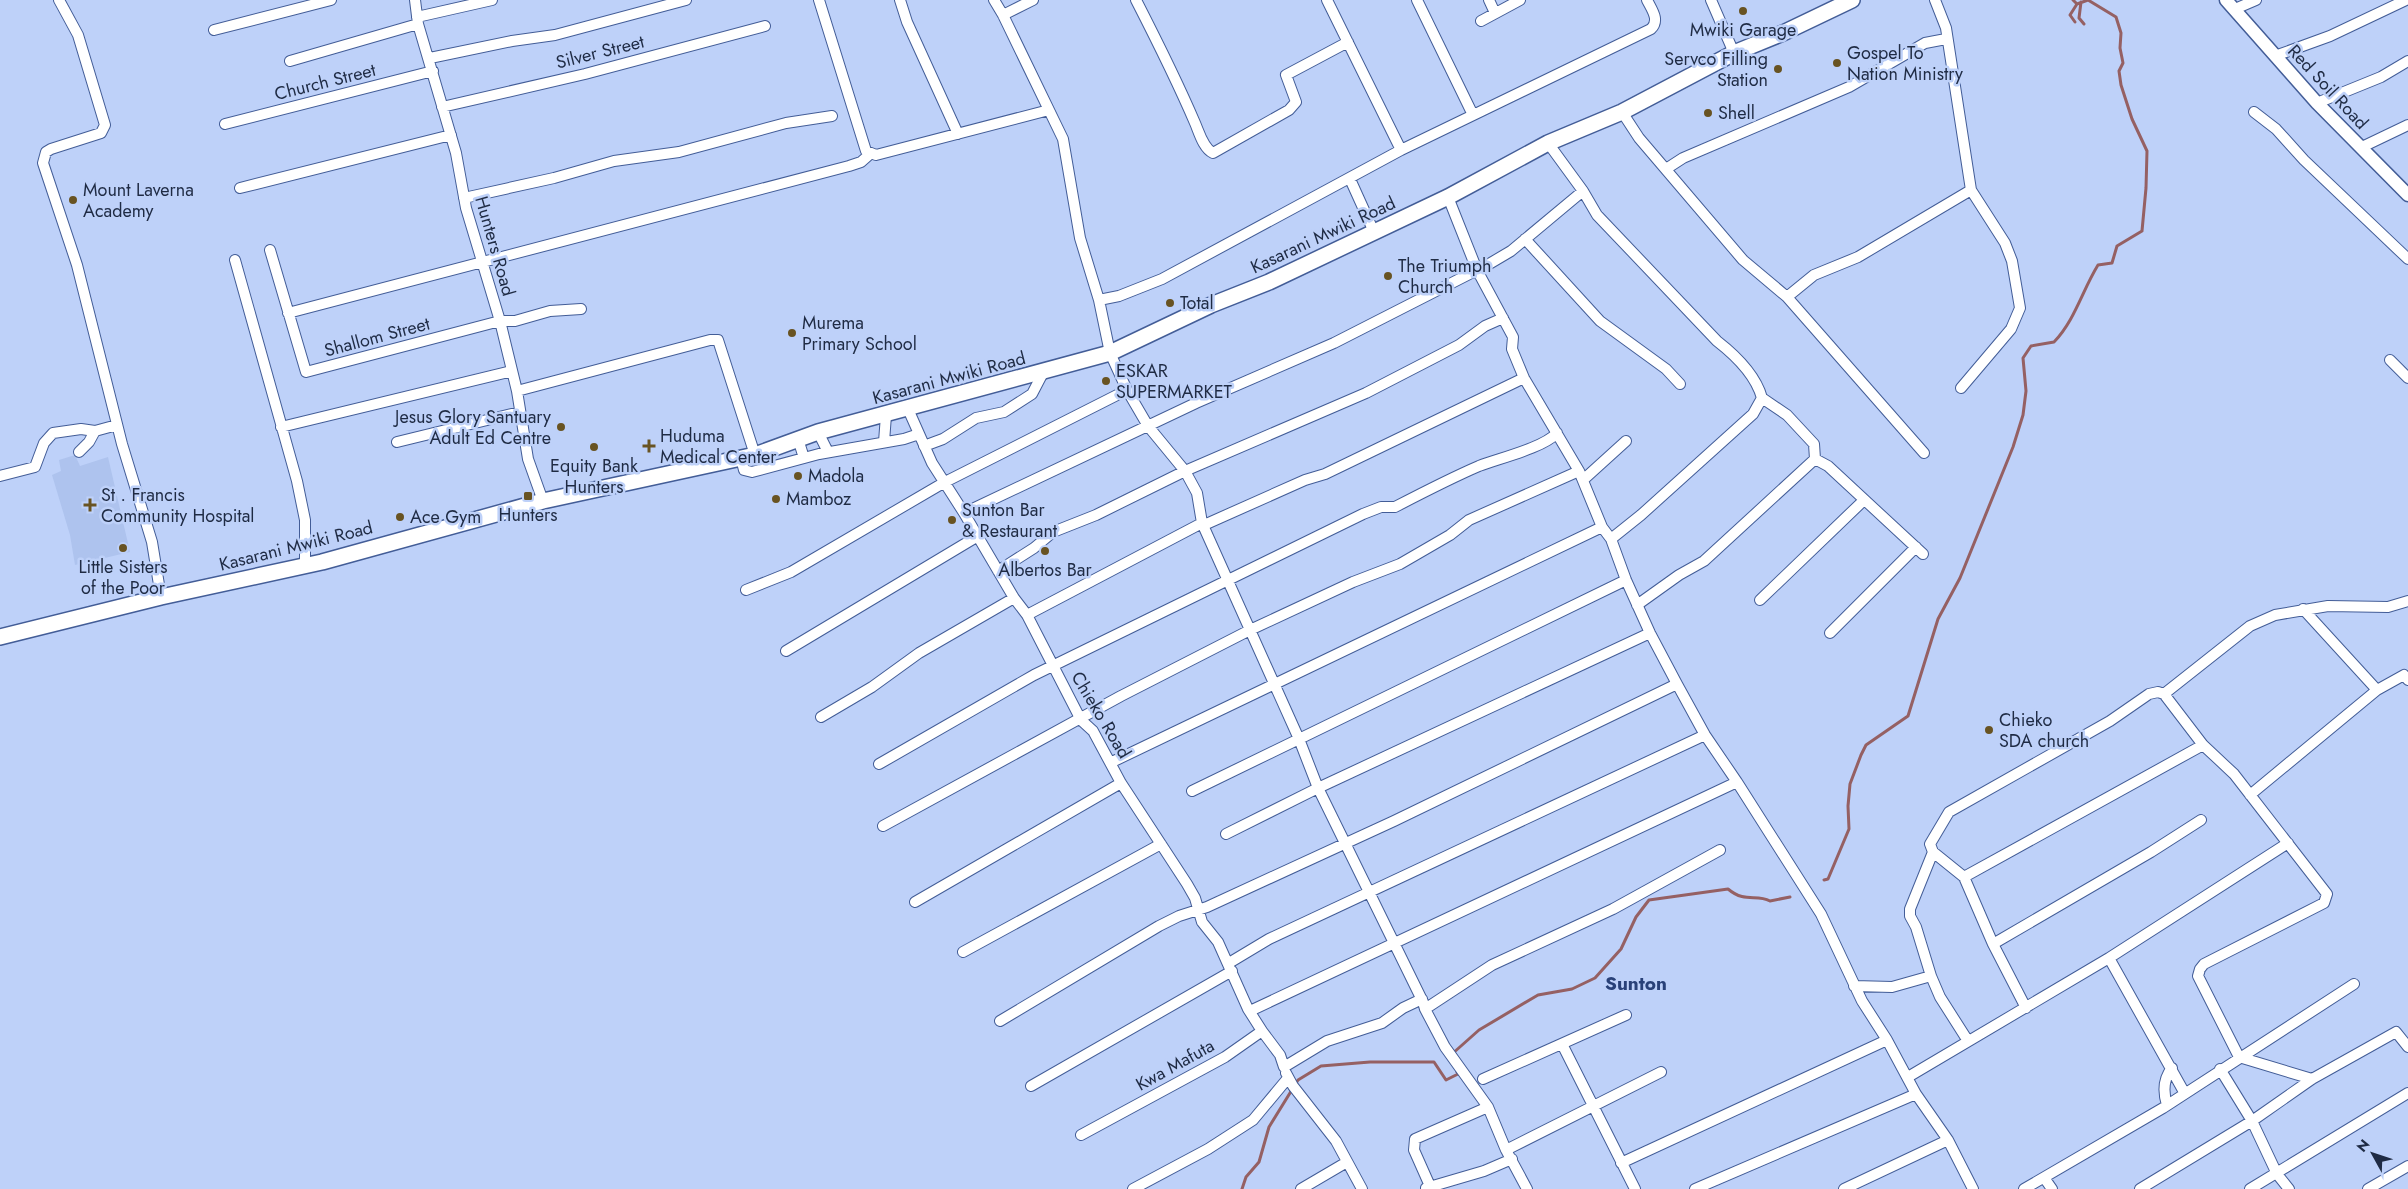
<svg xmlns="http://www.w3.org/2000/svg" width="2408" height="1189" font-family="Jost,sans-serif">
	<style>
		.built { fill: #aec3ee }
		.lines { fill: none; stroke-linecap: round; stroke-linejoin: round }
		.stream { stroke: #956063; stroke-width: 3 }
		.minor-casing { stroke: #435d97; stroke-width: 12 }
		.tertiary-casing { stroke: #435d97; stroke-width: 15 }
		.secondary-casing { stroke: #435d97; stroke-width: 18 }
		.minor { stroke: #fff; stroke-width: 10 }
		.tertiary { stroke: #fff; stroke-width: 12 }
		.secondary { stroke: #fff; stroke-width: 15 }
		.poi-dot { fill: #685322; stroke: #bed1f9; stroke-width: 2 }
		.labels { text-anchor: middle; stroke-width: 5; stroke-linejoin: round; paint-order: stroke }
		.poi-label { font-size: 18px; fill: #1f2b44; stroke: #bed1f9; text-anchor: start }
		.street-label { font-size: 18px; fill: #1f2b44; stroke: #bed1f9 }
		.neighbourhood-label { font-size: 19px; font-weight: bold; fill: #294178; stroke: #bed1f9 }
	</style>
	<rect width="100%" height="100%" fill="#bed1f9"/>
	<path class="built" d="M75 455 80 466 108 457 130 552 75 565 70 535 52 475 61 471 59 460Z"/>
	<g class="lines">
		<path class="stream" d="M2073 0 2077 4 2088 0
			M2081 2 2079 18 2084 24
			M2075 22 2070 15 2077 4
			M1824 880 1828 879 1849 829 1848 806 1850 784 1861 755 1866 745 1908 716 1938 619 1960 578 2013 447 2023 415 2026 391 2023 358 2031 346 2054 342C2075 320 2082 291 2098 265L2112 263 2117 246 2142 231 2146 188 2147 151 2132 119 2121 85 2119 71 2123 63 2120 48 2121 33 2116 17 2088 0
			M1452 1054 1479 1030 1538 995 1572 989 1595 978 1621 949 1636 917 1649 900 1728 889C1746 904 1756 893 1770 901L1790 897
			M1242 1189 1246 1177 1259 1162 1269 1127 1298 1080 1321 1066 1370 1062H1434L1446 1080 1458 1074 1457 1072"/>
		<defs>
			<path id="minor" d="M59 0 78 35 105 125 101 133 51 149 46 152 43 163 77 265 122 444 152 542 161 597
				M415 0 418 24 456 153 466 208 500 321 517 391 528 459 543 501
				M819 0 866 151 876 155 1049 110
				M900 0 907 22 958 134
				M994 0 1003 15 1063 139 1080 238 1099 300 1110 353 1127 390 1148 426 1185 471 1197 493 1202 523 1299 739 1318 788 1423 1002 1425 1009 1445 1047 1488 1107 1506 1150 1527 1189
				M1136 0C1157 41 1177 81 1195 123 1199 132 1203 148 1213 153L1289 110 1296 102 1286 75 1348 42
				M1327 0 1401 150
				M1417 0 1473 115
				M1489 0 1495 13
				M1711 0 1734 53
				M1935 0 1946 28 1971 190 2005 243 2012 261 2020 308 2011 329 1961 388
				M2235 9 2256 0
				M1003 15 1033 0
				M417 17 492 0
				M1481 21 1520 0
				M214 30 331 0
				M2275 56 2330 36 2406 0
				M430 58 512 41 555 35 686 0
				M290 61 418 24
				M2317 103 2381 77 2408 61
				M442 107 585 74 765 26
				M1622 112 1639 138 1743 260 1787 297 1924 453
				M2254 112 2276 129 2304 160 2408 259
				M225 124 433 71
				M1548 143 1583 191 1597 215 1717 341C1735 355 1756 376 1762 398L1753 414 1641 515 1611 539
				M2362 147 2408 125
				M1666 169 1683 158 1849 87 1925 43 1946 39
				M1350 179 1374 232
				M240 188 451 135
				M1448 197 1477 270 1513 337 1512 349 1524 378 1579 471 1602 527 1611 539 1626 580 1650 633 1677 684 1705 735 1737 782 1821 914 1862 1001 1887 1040 1916 1094 1948 1140 1973 1189
				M464 198 554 178 614 161 679 152 786 123 832 116
				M1525 239 1600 321 1666 369 1680 384
				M270 250 306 372 500 321H515L550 311 581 309
				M235 260 297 481 305 520V565
				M1787 297 1814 275 1858 257 1971 190
				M1099 300 1119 296 1162 279 1401 150 1651 29C1660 20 1652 10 1647 0
				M288 313 849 166 861 162 870 154
				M2390 360 2408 378
				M517 391 710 340H718L755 455
				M1762 398 1787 415 1814 444 1815 459
				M908 409 932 463 964 513 1014 598 1027 615 1081 720 1093 731 1121 783 1187 884 1195 898 1202 922 1218 942 1248 1009 1262 1031 1225 1057 1081 1135
				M281 427 512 371
				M818 432 828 452
				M798 439 804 458
				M397 442 520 412
				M884 442 886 415
				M924 446 943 439 976 418 1004 412 1032 394 1044 371
				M79 452 89 442 95 431
				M741 458 744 470 752 472 819 454 904 439 919 434
				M0 476 35 467 44 443 53 433 81 429 95 431 117 425
				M1583 480 1626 441
				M964 513 1196 403 1334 343 1489 264 1511 251 1583 191
				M1204 525 1305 480 1325 474 1524 378
				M998 571 1034 548 1053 532 1096 515 1185 471 1366 393 1459 345 1485 326 1503 318
				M746 590 791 572 945 482 1127 390
				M1760 600 1863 501
				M1637 605 1679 575 1704 561 1815 459 1828 466 1923 554
				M1027 615 1202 523
				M1830 633 1916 547
				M786 651 978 536
				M2377 690 2404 675 2408 680
				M2164 694 2250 626 2275 615 2328 606 2388 607 2408 601
				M821 717 872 687 919 653 1014 598
				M1112 762 1602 527
				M879 764 1034 675 1363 514 1381 507H1395C1422 493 1451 478 1479 466 1500 458 1543 448 1557 433
				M1192 791 1626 580
				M2250 795 2377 690 2303 609
				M883 826 1121 696 1250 630 1353 582 1400 564 1450 535 1469 520 1579 471
				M1226 834 1318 788 1650 633
				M1933 852 1910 909V916L1916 927 1931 976 1940 997 1968 1041
				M1964 877 2203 745
				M915 902 1121 783
				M1993 944 2151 852 2201 820
				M963 952 1161 844
				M2109 958 2184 1092
				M1229 963 1269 939 1705 735
				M1854 986 1892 987 1931 976
				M2026 1008 1993 944 1964 877 1933 852 1930 844 1949 812 2110 721 2149 694 2158 692 2164 694 2203 745 2234 774 2327 894 2324 903 2204 964 2200 969 2198 976 2239 1057 2312 1079
				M1425 1009 1492 965 1613 909 1720 850
				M1250 1011 1737 782
				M1000 1021 1159 926 1179 916 1207 907 1394 821 1677 684
				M1262 1031 1280 1055 1284 1067 1327 1041 1382 1023 1403 1008 1422 999
				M1562 1044 1635 1189
				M2220 1069 2252 1121 2277 1174 2289 1189
				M1286 1073 1293 1086 1336 1141 1362 1189
				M1908 1077 2109 958 2288 843
				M1483 1079 1626 1015
				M1031 1086 1232 971
				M2167 1105C2163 1092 2163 1079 2172 1068
				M1506 1150 1661 1072
				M1621 1163 1887 1040
				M2045 1179 2052 1189
				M1430 1186 1414 1150 1415 1139 1488 1107
				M1426 1188 1484 1171 1512 1159
				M1133 1189 1208 1149 1253 1120 1288 1078
				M1301 1189 1347 1162
				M1695 1189 1916 1094
				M1844 1189 1948 1140
				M2024 1189 2163 1108 2354 984
				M2140 1189 2252 1121 2312 1079 2396 1032 2408 1047
				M2250 1189 2408 1093
				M2368 1189 2408 1166"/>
			<path id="tertiary" d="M2226 0 2317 103 2408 195"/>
			<path id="secondary" d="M0 637 161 597 322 562 543 501 755 455 818 432 1110 353 1211 305 1269 282 1448 197 1548 143 1622 112 1734 53 1783 33 1852 0"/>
		</defs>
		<use href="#minor" class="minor-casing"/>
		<use href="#tertiary" class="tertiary-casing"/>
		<use href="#secondary" class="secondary-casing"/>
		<use href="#minor" class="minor"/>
		<use href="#tertiary" class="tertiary"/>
		<use href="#secondary" class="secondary"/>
	</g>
	<g class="poi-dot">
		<circle cx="1743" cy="11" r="5"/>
		<circle cx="1837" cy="63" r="5"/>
		<circle cx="1778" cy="69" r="5"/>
		<circle cx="1708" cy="113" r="5"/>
		<circle cx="73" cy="200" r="5"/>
		<circle cx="1388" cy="276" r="5"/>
		<circle cx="1170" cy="303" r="5"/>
		<circle cx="792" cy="333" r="5"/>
		<circle cx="1106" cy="381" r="5"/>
		<circle cx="561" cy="427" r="5"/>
		<path d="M646.5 438.5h5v5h5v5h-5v5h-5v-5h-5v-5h5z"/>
		<circle cx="594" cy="447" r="5"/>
		<circle cx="798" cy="476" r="5"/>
		<rect x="523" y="491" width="10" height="10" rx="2.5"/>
		<circle cx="776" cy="499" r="5"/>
		<path d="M87.5 497.5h5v5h5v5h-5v5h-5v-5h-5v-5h5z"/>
		<circle cx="400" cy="517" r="5"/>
		<circle cx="952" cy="520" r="5"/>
		<circle cx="123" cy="548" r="5"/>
		<circle cx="1045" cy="551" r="5"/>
		<circle cx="1989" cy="730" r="5"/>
	</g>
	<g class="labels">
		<g class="poi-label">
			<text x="1743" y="36" text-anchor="middle">Mwiki Garage</text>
			<text x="1847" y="59">Gospel To<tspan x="1847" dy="21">Nation Ministry</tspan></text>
			<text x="1768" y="65" text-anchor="end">Servco Filling<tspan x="1768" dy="21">Station</tspan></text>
			<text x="1718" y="119">Shell</text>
			<text x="83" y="196">Mount Laverna<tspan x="83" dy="21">Academy</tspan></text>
			<text x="1398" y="272">The Triumph<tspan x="1398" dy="21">Church</tspan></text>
			<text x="1180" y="309">Total</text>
			<text x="802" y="329">Murema<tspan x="802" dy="21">Primary School</tspan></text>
			<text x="1116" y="377">ESKAR<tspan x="1116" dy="21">SUPERMARKET</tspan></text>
			<text x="551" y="423" text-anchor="end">Jesus Glory Santuary<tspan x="551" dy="21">Adult Ed Centre</tspan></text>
			<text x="660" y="442">Huduma<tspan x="660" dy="21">Medical Center</tspan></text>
			<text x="594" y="472" text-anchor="middle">Equity Bank<tspan x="594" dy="21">Hunters</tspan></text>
			<text x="808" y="482">Madola</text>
			<text x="101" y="501">St . Francis<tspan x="101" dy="21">Community Hospital</tspan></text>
			<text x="786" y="505">Mamboz</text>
			<text x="962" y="516">Sunton Bar<tspan x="962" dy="21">&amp; Restaurant</tspan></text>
			<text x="528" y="521" text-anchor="middle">Hunters</text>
			<text x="410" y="523">Ace Gym</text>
			<text x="123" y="573" text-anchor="middle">Little Sisters<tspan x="123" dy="21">of the Poor</tspan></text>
			<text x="1045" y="576" text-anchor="middle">Albertos Bar</text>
			<text x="1999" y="726">Chieko<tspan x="1999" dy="21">SDA church</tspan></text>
		</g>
		<g class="street-label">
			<text transform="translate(600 52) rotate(-14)" y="6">Silver Street</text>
			<text transform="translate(325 82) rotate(-14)" y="6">Church Street</text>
			<text transform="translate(2328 87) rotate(47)" y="6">Red Soil Road</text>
			<text transform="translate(1323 235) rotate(-25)" y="6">Kasarani Mwiki Road</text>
			<text transform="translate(495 246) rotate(74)" y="6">Hunters Road</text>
			<text transform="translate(377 337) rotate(-15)" y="6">Shallom Street</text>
			<text transform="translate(949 378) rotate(-15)" y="6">Kasarani Mwiki Road</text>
			<text transform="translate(296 546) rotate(-14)" y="6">Kasarani Mwiki Road</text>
			<text transform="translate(1101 715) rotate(59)" y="6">Chieko Road</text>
			<text transform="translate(1175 1065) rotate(-29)" y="6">Kwa Mafuta</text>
		</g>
		<g class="neighbourhood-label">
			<text x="1636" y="990">Sunton</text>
		</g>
	</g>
	<g transform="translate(2373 1154) rotate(310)" stroke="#bed1f9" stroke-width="4" paint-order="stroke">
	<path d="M0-4L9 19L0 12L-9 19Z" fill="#1f2b44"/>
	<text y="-8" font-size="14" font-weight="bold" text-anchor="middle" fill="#1f2b44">N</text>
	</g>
</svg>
